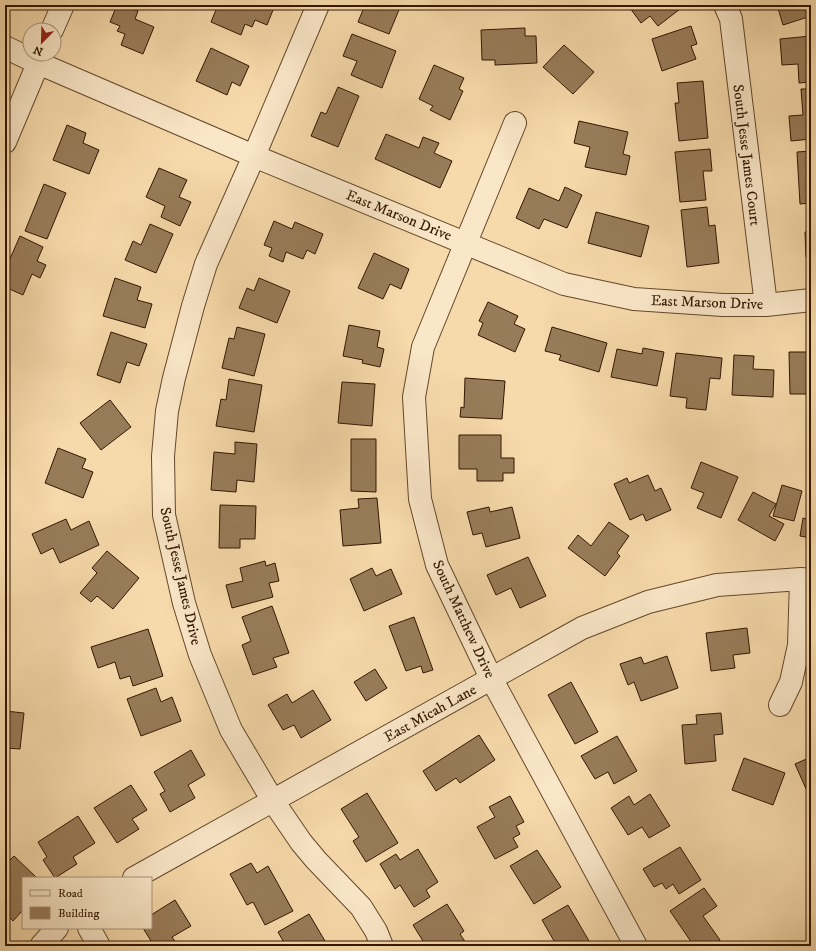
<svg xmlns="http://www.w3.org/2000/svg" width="816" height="951" font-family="'IM FELL DW Pica',serif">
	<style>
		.building { fill: #987c59; stroke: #321700 }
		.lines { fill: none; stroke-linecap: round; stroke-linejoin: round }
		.minor-casing { stroke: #63482b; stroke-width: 24 }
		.minor { stroke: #fae7c8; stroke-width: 22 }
		.labels { text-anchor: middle; stroke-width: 3; stroke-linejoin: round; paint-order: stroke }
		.street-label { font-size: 15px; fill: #321700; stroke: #fae7c8 }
	</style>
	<rect width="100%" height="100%" fill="#f7daab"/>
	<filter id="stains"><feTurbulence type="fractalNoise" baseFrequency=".005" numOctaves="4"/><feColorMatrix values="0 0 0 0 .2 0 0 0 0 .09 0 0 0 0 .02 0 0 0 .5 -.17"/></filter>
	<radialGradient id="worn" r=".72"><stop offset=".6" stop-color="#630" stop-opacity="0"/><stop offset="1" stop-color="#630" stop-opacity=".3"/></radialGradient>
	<path class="building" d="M117 5H124L138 11 135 19 154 27 143 54 121 45 125 34 117 31 120 26 110 22Z
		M218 5H275L267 25 255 20 252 27 245 24 241 35 211 22Z
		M365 5H401L389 34 358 22Z
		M634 5H683L684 6 658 26 650 16 641 23 630 8Z
		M777 5H811V16L783 25Z
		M691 26 697 44 691 46 696 59 662 71 652 39Z
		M525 28V36H536L537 63 495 65V60H482L481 30Z
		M352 34 396 51 382 88 351 75 357 61 343 56Z
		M811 36V82L799 83 798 64 782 65 780 39Z
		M564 45 594 72 573 94 543 67Z
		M211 48 249 66 240 86 232 82 227 95 196 81Z
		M434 65 464 78 459 89 463 91 450 120 430 110 433 106 419 99Z
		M703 81 708 138 679 141 675 103H679L677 83Z
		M338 87 359 96 338 147 311 136 321 112 326 114Z
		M801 89H811V139L791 141 789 116 803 115Z
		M579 121 628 132 623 154 630 156 626 175 585 167 590 147 574 143Z
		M67 125 86 133 83 143 99 150 89 174 53 160Z
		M386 134 419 148 423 137 439 143 434 153 452 161 440 188 375 159Z
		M710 149 712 171H703L706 200 680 202 675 152Z
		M811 151V203L800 204 797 152Z
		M159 168 187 180 179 197 191 202 180 226 161 217 165 206 146 197Z
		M44 184 66 193 47 239 25 231Z
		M565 187 582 195 567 228 544 219 539 229 516 218 529 188 559 201Z
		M707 207 709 226 715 225 719 263 687 267 681 210Z
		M596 212 649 226 641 257 588 243Z
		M274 221 292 229 295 222 323 234 315 254 307 250 303 259 286 252 283 262 269 256 272 248 264 245Z
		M150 224 173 234 156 273 125 260 133 241 141 245Z
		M811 231V257H806L805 232Z
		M20 236 43 247 37 261 46 265 40 278 32 274 23 295 5 287V270Z
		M374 253 409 269 401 289 390 284 383 299 358 288Z
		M115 278 141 287 137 300 152 304 145 328 103 316Z
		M259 278 290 291 277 323 239 308 247 288 254 291Z
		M488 302 518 316 514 324 525 329 515 352 478 335 483 323 479 321Z
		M349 325 380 331 377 347 384 349 380 367 362 363 363 360 343 356Z
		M237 327 265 334 254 376 222 368 229 338 234 339Z
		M552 327 607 343 599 372 559 360 561 355 545 351Z
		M111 332 147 344 139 366 127 362 120 383 97 375Z
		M643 348 664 352 657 386 611 377 617 349 642 354Z
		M789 352H810L811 394H790Z
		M676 353 722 358 720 379 710 378 706 410 686 408 687 398 670 396Z
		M734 355 754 356 753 369 774 370 773 397 732 395Z
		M465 378 505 381 502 419 460 417 461 407 464 408Z
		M229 379 262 385 254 432 216 426 221 399 226 400Z
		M342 382 375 384 372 426 338 423Z
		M110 400 131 427 101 450 80 423Z
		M459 435H501V458H514V473H503V481H477V469H459Z
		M351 439H376V492L351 491Z
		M235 442 257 444 254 482 237 480 236 492 211 490 214 452 235 454Z
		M58 448 86 459 82 468 93 472 83 498 45 483Z
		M701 462 738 477 721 518 697 508 704 493 691 488Z
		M648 475 655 491 661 488 671 510 646 521 643 514 630 520 614 484 627 478 629 483Z
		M782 485 802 491 794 521 773 516Z
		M753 492 776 504 769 516 784 524 775 541 738 520Z
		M377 498 381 543 343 546 340 510 359 508 358 499Z
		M220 505 256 506 255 539H240V548H219Z
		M489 507 490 512 512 507 520 538 486 547 482 533 473 535 467 512Z
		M803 518 811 520V518V538L800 536Z
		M66 519 71 530 89 521 99 545 60 563 53 548 41 554 32 534Z
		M609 522 629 536 617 553 620 556 605 576 568 548 578 535 591 546Z
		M107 551 139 578 113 609 97 596 91 602 80 593 97 573 92 568Z
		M528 557 546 596 520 608 511 588 496 595 487 575Z
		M265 561 266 566 275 563 279 581 269 583 273 597 232 608 226 585 243 581 240 568Z
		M372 568 376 576 391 569 402 594 364 611 350 579Z
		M272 606 289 653 273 658 277 667 253 675 242 645 251 641 242 617Z
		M414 617 433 670 423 673 421 666 406 671 389 626Z
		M747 628 750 653 733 655 735 668 711 671 706 633Z
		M148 629 163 676 133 686 130 676 120 679 115 662 98 668 91 647Z
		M667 656 678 688 641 701 634 682 628 685 620 664 641 657 644 664Z
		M375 669 387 688 366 701 354 682Z
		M571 682 598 732 575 744 548 695Z
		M156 688 161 702 172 697 181 721 141 736 127 699Z
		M313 690 331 720 301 738 294 725 283 730 268 705 287 694 292 703Z
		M5 711 24 713 20 749 5 748Z
		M721 713 723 734 714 735 716 761 685 764 682 725 697 724 696 715Z
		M479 735 495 760 460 783 456 778 436 791 423 771Z
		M617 736 637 771 614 784 608 772 595 779 581 756Z
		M191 750 205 775 188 785 195 798 170 812 160 794 165 791 154 772Z
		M811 757V800L795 764Z
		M744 758 785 773 773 805 732 790Z
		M131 785 147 810 132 819 139 829 117 843 94 808Z
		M367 793 398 843 366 862 353 841 359 837 341 809Z
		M650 794 670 826 649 838 642 827 628 835 611 808 629 796 634 805Z
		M510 796 524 822 516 826 520 834 513 838 518 847 495 859 477 827 495 817 489 807Z
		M78 816 95 843 73 857 77 864 55 878 43 860 47 857 38 842Z
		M680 847 701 880 679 894 673 884 666 889 662 883 654 887 643 869Z
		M418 849 438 882 426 890 430 897 414 907 400 885 395 889 380 864 396 854 400 860Z
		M537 850 561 887 534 904 510 866Z
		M14 856 37 878H23V910L13 921 5 913V865Z
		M251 863 257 873 268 866 293 911 265 925 253 902 247 905 230 874Z
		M704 888 717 906 703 916 720 940 711 946H694L670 911Z
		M175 900 191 926 172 937 178 946H142L151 941 143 928H151V915Z
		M447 904 464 931 460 934 468 946H426L413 925Z
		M568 905 592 946H557L542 920Z
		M309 914 328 946H286L278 932Z"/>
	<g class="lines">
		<defs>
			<path id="minor" d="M318 5 254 156 206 264 193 306 174 378 167 411 163 456 164 515 184 603 200 655 231 730 273 801 301 842 316 860 361 907 376 931 382 946
				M725 5 731 19 766 305
				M52 30 63 5
				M5 47 38 63 254 156 564 284 634 299 723 305H766L811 300
				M515 123 423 347 414 397 420 499 437 565 491 678 636 946
				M5 142 42 54
				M780 705 791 682 799 645 801 579
				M134 878 582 628 648 602 717 585 801 579 811 580
				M89 928 99 946
				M41 946 57 928"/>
		</defs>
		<use href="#minor" class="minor-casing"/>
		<use href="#minor" class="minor"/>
	</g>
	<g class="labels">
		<g class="street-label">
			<text transform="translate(747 155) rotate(83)" y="5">South Jesse James Court</text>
			<text transform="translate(399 215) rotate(22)" y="5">East Marson Drive</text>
			<text transform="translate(707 302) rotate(2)" y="5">East Marson Drive</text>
			<text transform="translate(181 576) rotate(77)" y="5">South Jesse James Drive</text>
			<text transform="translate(464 619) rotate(65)" y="5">South Matthew Drive</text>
			<text transform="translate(430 713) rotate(-29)" y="5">East Micah Lane</text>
		</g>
	</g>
	<rect width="816" height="951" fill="none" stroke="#f7daab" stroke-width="20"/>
	<rect x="6" y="6" width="804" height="939" fill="none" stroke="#321700" stroke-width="2"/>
	<rect x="10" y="10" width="796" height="931" fill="none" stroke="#321700"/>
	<rect x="22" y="877" width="130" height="52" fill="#fae7c8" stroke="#aa9478"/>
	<rect x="30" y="890" width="20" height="6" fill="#fae7c8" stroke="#aa9478"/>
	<text x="58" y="897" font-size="12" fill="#321700">Road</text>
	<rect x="30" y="907" width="20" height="12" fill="#987c59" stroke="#aa9478"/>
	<text x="58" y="917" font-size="12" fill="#321700">Building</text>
	<g transform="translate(42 42) rotate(203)"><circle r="19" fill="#fae7c8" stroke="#aa9478"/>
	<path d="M0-3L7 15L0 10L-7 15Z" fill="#8f2418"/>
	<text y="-6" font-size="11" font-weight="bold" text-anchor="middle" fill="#321700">N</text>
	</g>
	<rect width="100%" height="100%" filter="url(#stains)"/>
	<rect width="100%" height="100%" fill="url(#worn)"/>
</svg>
